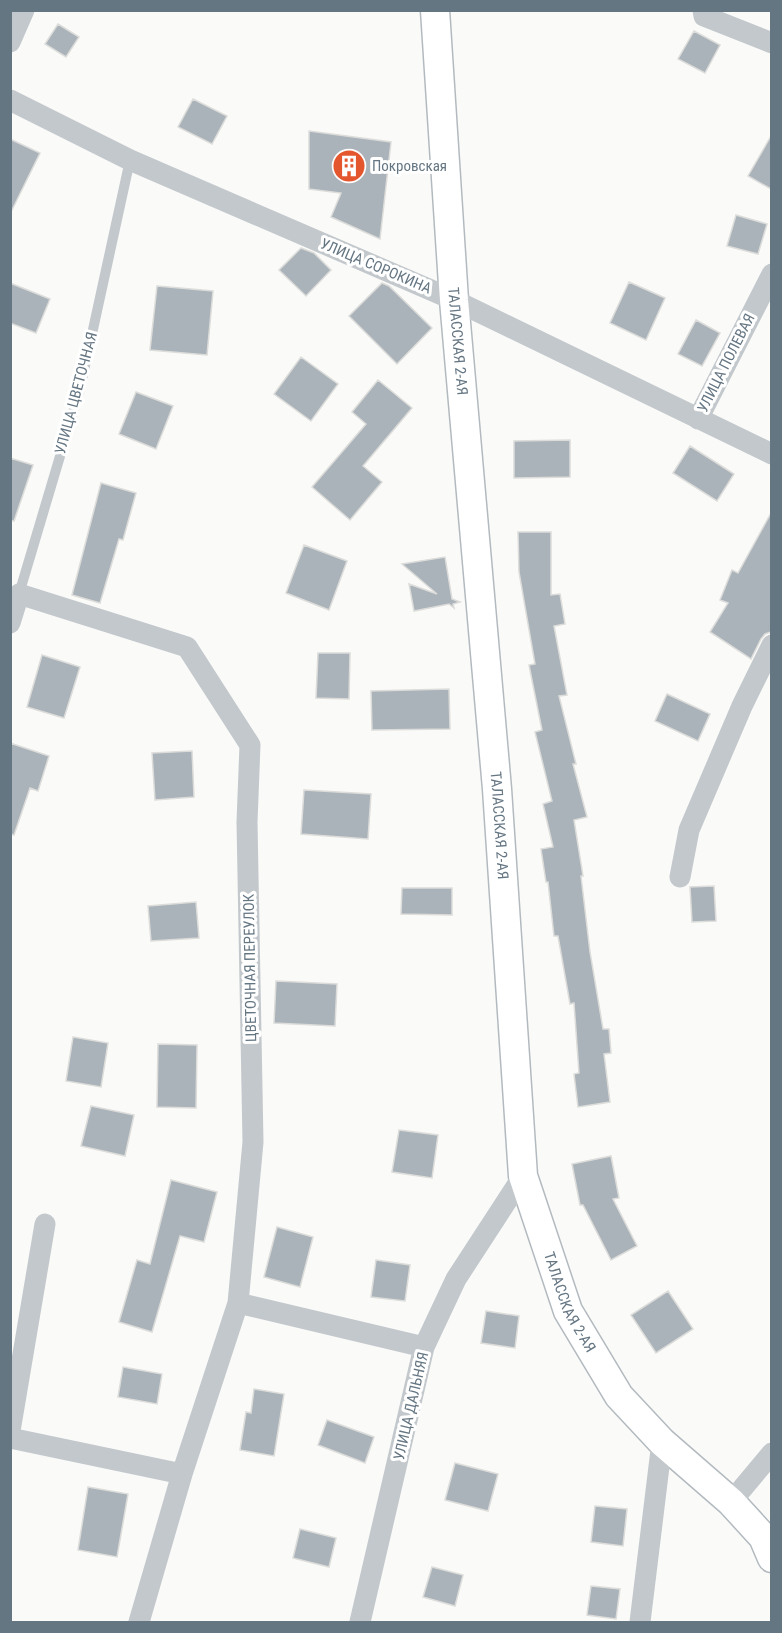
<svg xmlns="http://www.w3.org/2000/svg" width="782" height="1633" font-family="'Roboto Condensed',sans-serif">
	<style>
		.building { fill: #aab3b9; stroke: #dcdcda; stroke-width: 1.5 }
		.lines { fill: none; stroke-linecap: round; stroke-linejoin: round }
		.secondary-casing { stroke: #b3babf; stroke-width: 31 }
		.lane { stroke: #c3c8cc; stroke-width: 10 }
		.street { stroke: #c3c8cc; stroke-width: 21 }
		.secondary { stroke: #fff; stroke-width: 28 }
		.labels { text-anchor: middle; stroke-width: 6; stroke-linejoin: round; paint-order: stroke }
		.poi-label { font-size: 15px; fill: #657683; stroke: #fff; text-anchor: start }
		.street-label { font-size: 15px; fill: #657683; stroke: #fff }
	</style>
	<rect width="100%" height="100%" fill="#fafaf8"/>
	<path class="building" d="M58 24 79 37 66 57 45 44Z
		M694 31 720 45 705 73 678 59Z
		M193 99 227 116 212 144 178 127Z
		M309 131 391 142 380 239 331 217 341 193 309 189Z
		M771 136V189L748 176Z
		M10 139 40 153 10 214Z
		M736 215 767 224 758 254 727 246Z
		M301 248 314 253 331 270 306 296 279 270Z
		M629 282 665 298 646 340 610 323Z
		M10 283 50 299 36 333 10 323Z
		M382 283 389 286 432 328 397 364 349 316Z
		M157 286 213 291 207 355 150 350Z
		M696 320 720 333 702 366 678 354Z
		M301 357 338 384 311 421 274 394Z
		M378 380 412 408 363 466 382 482 350 520 312 487 366 424 352 412Z
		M136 392 173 406 156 449 119 434Z
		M570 440V477L514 478V441Z
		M690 446 734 474 717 501 673 473Z
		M10 458 33 465 14 521 10 520Z
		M101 483 136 493 123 540 119 539 100 603 72 595Z
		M771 513V632L765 634 761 639 751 659 710 632 728 603 720 600 732 570 738 573Z
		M518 532H551V595L560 594 565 624 554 626 567 695 559 696 576 764H573L587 817 574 820 583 876H581L590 952 603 1029H609L611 1053 604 1054 610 1102 578 1107 574 1074 579 1073 574 1003 570 1004 558 936H554L548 882H546L541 849 553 847 543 804 552 801 535 732 542 730 529 665 535 664 519 572Z
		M304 545 347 561 329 610 286 593Z
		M445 557 452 599 460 602 453 604 454 608 449 604 414 611 409 584 437 594 402 564Z
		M318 653H350L349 699 316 698Z
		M42 655 80 667 64 718 27 707Z
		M449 689 450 729 372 730 371 691Z
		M667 694 710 714 698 741 655 721Z
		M10 743 49 756 38 791 30 788 14 835 10 834Z
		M192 751 194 797 155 800 152 753Z
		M304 790 371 794 368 839 301 834Z
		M714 886 716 921 692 922 690 887Z
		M402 888H452V915L401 914Z
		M196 902 199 938 151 941 148 906Z
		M276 981 337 984 335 1026 274 1023Z
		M73 1037 108 1043 101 1087 66 1081Z
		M158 1044 197 1045 196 1108 157 1107Z
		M91 1106 134 1115 125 1156 81 1146Z
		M399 1130 438 1135 432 1178 392 1172Z
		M611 1156 619 1198 613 1199 637 1246 611 1260 583 1205H580L572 1164Z
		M171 1180 217 1192 204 1242 180 1236 152 1332 119 1322 137 1260 150 1264Z
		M277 1227 313 1237 300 1287 264 1277Z
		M376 1260 410 1265 405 1301 371 1297Z
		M668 1291 693 1329 656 1353 631 1315Z
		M486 1311 519 1316 515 1348 481 1343Z
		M123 1367 162 1374 157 1404 118 1397Z
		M254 1389 284 1394 274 1456 240 1450 246 1412 251 1413Z
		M327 1420 374 1437 365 1463 318 1445Z
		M455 1463 498 1474 488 1511 445 1500Z
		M88 1487 128 1494 117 1557 78 1550Z
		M595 1506 627 1509 623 1546 591 1542Z
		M300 1529 336 1538 329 1567 293 1558Z
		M432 1567 463 1575 455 1606 423 1597Z
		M591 1586 620 1589 616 1619 587 1615Z"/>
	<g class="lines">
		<defs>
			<g id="secondary">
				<path id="s1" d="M435 10 454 300 497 789 523 1176 568 1311 619 1396 662 1442 731 1502 763 1537 772 1558"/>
			</g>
		</defs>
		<use href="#secondary" class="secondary-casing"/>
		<path class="lane" d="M19 594 80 389 130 160"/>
		<path class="street" d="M703 10 704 16 772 43
			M10 42 24 10
			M10 100 130 160 454 300 772 454
			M698 419 772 274
			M10 623 19 594 187 647 250 745 247 822 253 1142 238 1303 182 1474 139 1622
			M680 877 689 830 742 706 772 645
			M238 1303 424 1347
			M10 1431 45 1224
			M10 1438 182 1474
			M731 1502 772 1453
			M360 1622 424 1347 456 1279 523 1176
			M640 1622 662 1442"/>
		<use href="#secondary" class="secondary"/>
	</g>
	<defs>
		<symbol id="building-disc" viewBox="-11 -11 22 22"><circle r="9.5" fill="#e4572e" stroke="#fff"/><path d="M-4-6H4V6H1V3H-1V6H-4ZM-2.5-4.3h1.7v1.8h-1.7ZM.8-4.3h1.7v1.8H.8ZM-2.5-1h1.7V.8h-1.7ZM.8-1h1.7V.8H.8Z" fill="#fff"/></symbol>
	</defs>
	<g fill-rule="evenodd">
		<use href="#building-disc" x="330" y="147" width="38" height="38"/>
	</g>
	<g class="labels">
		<g class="poi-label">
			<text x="372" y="171">Покровская</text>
		</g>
		<g class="street-label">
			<text transform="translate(376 266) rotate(23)" y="5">УЛИЦА СОРОКИНА</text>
			<text dy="5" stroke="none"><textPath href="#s1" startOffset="332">ТАЛАССКАЯ 2-АЯ</textPath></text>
			<text transform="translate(726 363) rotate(-63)" y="5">УЛИЦА ПОЛЕВАЯ</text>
			<text transform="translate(76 393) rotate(-75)" y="5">УЛИЦА ЦВЕТОЧНАЯ</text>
			<text dy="5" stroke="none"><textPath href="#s1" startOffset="818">ТАЛАССКАЯ 2-АЯ</textPath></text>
			<text transform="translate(250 968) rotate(-91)" y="5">ЦВЕТОЧНАЯ ПЕРЕУЛОК</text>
			<text dy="5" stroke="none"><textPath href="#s1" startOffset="1304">ТАЛАССКАЯ 2-АЯ</textPath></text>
			<text transform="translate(411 1406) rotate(-77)" y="5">УЛИЦА ДАЛЬНЯЯ</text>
		</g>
	</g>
	<rect width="782" height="1633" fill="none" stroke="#657683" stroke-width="24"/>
</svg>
